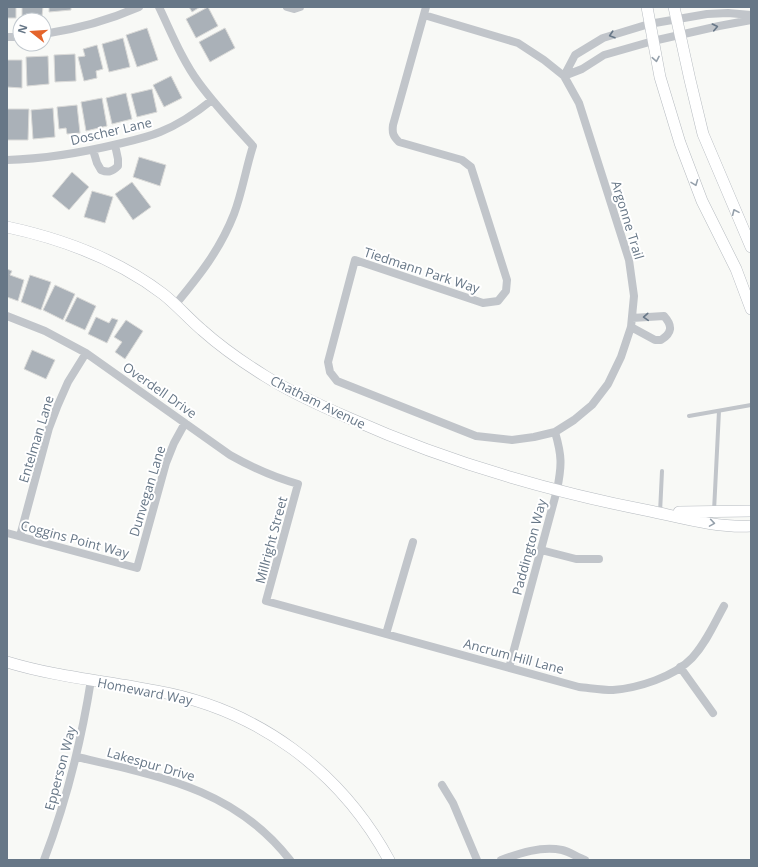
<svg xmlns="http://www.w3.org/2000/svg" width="758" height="867" font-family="'Open Sans',sans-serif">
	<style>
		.building { fill: #aab1b8; stroke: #dadad8 }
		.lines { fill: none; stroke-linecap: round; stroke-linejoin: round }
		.secondary-casing { stroke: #b6bbc0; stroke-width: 12 }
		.lane { stroke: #c1c5ca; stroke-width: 4 }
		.street { stroke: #c1c5ca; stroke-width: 8 }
		.secondary { stroke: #fff; stroke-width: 11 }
		.oneway { stroke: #677787 }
		.oneway2 { stroke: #95a0ab }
		.labels { text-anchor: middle; stroke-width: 4; stroke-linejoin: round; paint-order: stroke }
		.street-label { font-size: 13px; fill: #677787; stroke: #fff }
	</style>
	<rect width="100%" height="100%" fill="#f8f9f6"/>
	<path class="building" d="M7 7H16V18H7Z
		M22 7H43L42 16H22Z
		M49 7H71V10L49 12Z
		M189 7H200L192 12Z
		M208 7 218 26 196 38 186 19Z
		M147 28 158 60 137 67 126 35Z
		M225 28 235 48 210 62 199 42Z
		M123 38 130 67 109 72 102 44Z
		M97 45 103 69 96 71 97 78 84 81 78 57 85 56 83 49Z
		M75 54 76 81 55 82 54 55Z
		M48 56 49 84 27 86 26 57Z
		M7 60H22V88L7 87Z
		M171 76 182 98 164 107 153 85Z
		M152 89 157 112 137 117 131 94Z
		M126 93 132 119 112 124 106 98Z
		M102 98 107 126 86 131 81 102Z
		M77 105 80 133 67 134 66 128 59 129 57 107Z
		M53 108 55 137 33 139 31 110Z
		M7 109H29L28 140H7Z
		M139 157 166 165 160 186 133 177Z
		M72 172 89 187 69 210 52 196Z
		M132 182 151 207 133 220 115 194Z
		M92 191 113 197 105 223 84 217Z
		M7 269 12 271 10 275 24 280 18 301 7 297Z
		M30 275 51 282 41 310 21 302Z
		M55 285 75 294 63 320 43 310Z
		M77 297 96 306 85 330 65 321Z
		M96 317 109 323 112 318 118 320 107 343 88 334Z
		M126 320 143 331 125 359 115 352 122 342 114 337Z
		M32 350 55 360 46 379 24 369Z"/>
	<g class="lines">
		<defs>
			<path id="secondary" d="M647 7 660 77 680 143 702 201 736 269 751 309
				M674 7 690 80 703 134 751 247
				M7 227C63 239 117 259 163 294 177 305 189 319 202 330 221 347 244 363 265 376 292 393 321 406 349 418 445 461 547 491 650 511 683 518 717 528 751 526
				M679 512 751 511
				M7 662C56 677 106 681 156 691 257 709 340 770 389 860"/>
		</defs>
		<use href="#secondary" class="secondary-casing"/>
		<path class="lane" d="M689 416 751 405
			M714 511 719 411
			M660 513 662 471"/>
		<path class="street" d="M159 7C171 32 182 60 199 83 215 105 234 125 253 146 246 168 242 193 234 214 220 250 199 276 175 305
			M287 7 294 9 300 7
			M424 15 518 43 544 60 564 76 579 103 629 260 634 296 631 327 621 357 608 384 592 405 574 420 555 432 534 437 512 440 476 436 337 381 330 372 328 362 355 260 483 303 498 301 506 291 507 280 471 167 462 160 399 142C393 136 392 133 393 125L426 7
			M44 34C77 29 109 20 139 7
			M7 37H20
			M564 76 575 55 603 38 649 24 707 14 728 13 751 15
			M564 76 582 69 604 55 653 41 719 26 751 20
			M93 150 97 163 101 170C108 173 112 172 118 166V159L115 145
			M7 160C46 159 85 152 122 143 135 140 148 137 160 132 180 124 196 113 212 100
			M7 316 45 331 86 353 230 455C253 468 273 477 298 484L266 601 579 687C590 688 602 690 613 690 638 688 674 677 692 658 706 643 714 624 724 606
			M631 327 655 340H661C672 333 673 326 664 316L632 318
			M7 533 137 568 166 463 174 443 185 423
			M20 536 49 428 57 407 68 382 86 353
			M541 550 576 559H599
			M386 634 413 542
			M680 667 713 713
			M509 668 557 490C562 465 562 456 555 432
			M77 757C159 776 235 789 290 860
			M442 785 453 803 477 860
			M44 860C67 800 81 743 91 680
			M501 860C520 853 541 846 562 850 570 852 577 857 585 860"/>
		<use href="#secondary" class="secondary"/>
	</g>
	<defs><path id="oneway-chevron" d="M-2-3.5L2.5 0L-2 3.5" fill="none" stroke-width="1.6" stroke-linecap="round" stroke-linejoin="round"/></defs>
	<g class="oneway">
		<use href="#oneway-chevron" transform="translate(715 27) rotate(-12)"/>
		<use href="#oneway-chevron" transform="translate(612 35) rotate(162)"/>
		<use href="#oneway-chevron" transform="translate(646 317) rotate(176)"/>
	</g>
	<g class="oneway2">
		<use href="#oneway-chevron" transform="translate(656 59) rotate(79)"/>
		<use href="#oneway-chevron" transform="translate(695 183) rotate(69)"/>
		<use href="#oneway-chevron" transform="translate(735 212) rotate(-114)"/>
		<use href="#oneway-chevron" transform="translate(712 523) rotate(9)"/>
	</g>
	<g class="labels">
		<g class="street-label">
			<text transform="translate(111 131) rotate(-13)" y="5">Doscher Lane</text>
			<text transform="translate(628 220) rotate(73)" y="5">Argonne Trail</text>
			<text transform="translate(422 270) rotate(18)" y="5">Tiedmann Park Way</text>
			<text transform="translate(160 390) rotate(35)" y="5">Overdell Drive</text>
			<text transform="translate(318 402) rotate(26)" y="5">Chatham Avenue</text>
			<text transform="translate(36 439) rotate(-73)" y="5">Entelman Lane</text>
			<text transform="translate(147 491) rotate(-73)" y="5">Dunvegan Lane</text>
			<text transform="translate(75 539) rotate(15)" y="5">Coggins Point Way</text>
			<text transform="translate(271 540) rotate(-75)" y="5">Millright Street</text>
			<text transform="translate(529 547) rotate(-75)" y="5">Paddington Way</text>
			<text transform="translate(514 656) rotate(15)" y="5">Ancrum Hill Lane</text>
			<text transform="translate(145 691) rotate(11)" y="5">Homeward Way</text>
			<text transform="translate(151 764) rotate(16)" y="5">Lakespur Drive</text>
			<text transform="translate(60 768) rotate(-75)" y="5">Epperson Way</text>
		</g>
	</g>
	<rect width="758" height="867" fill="none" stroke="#677787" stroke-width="16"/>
	<g transform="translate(32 32) rotate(287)"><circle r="19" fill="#ffffff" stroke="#c2c9cf"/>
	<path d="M0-3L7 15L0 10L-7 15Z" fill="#e4642b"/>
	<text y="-6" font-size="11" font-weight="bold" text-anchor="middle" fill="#677787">N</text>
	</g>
</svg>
